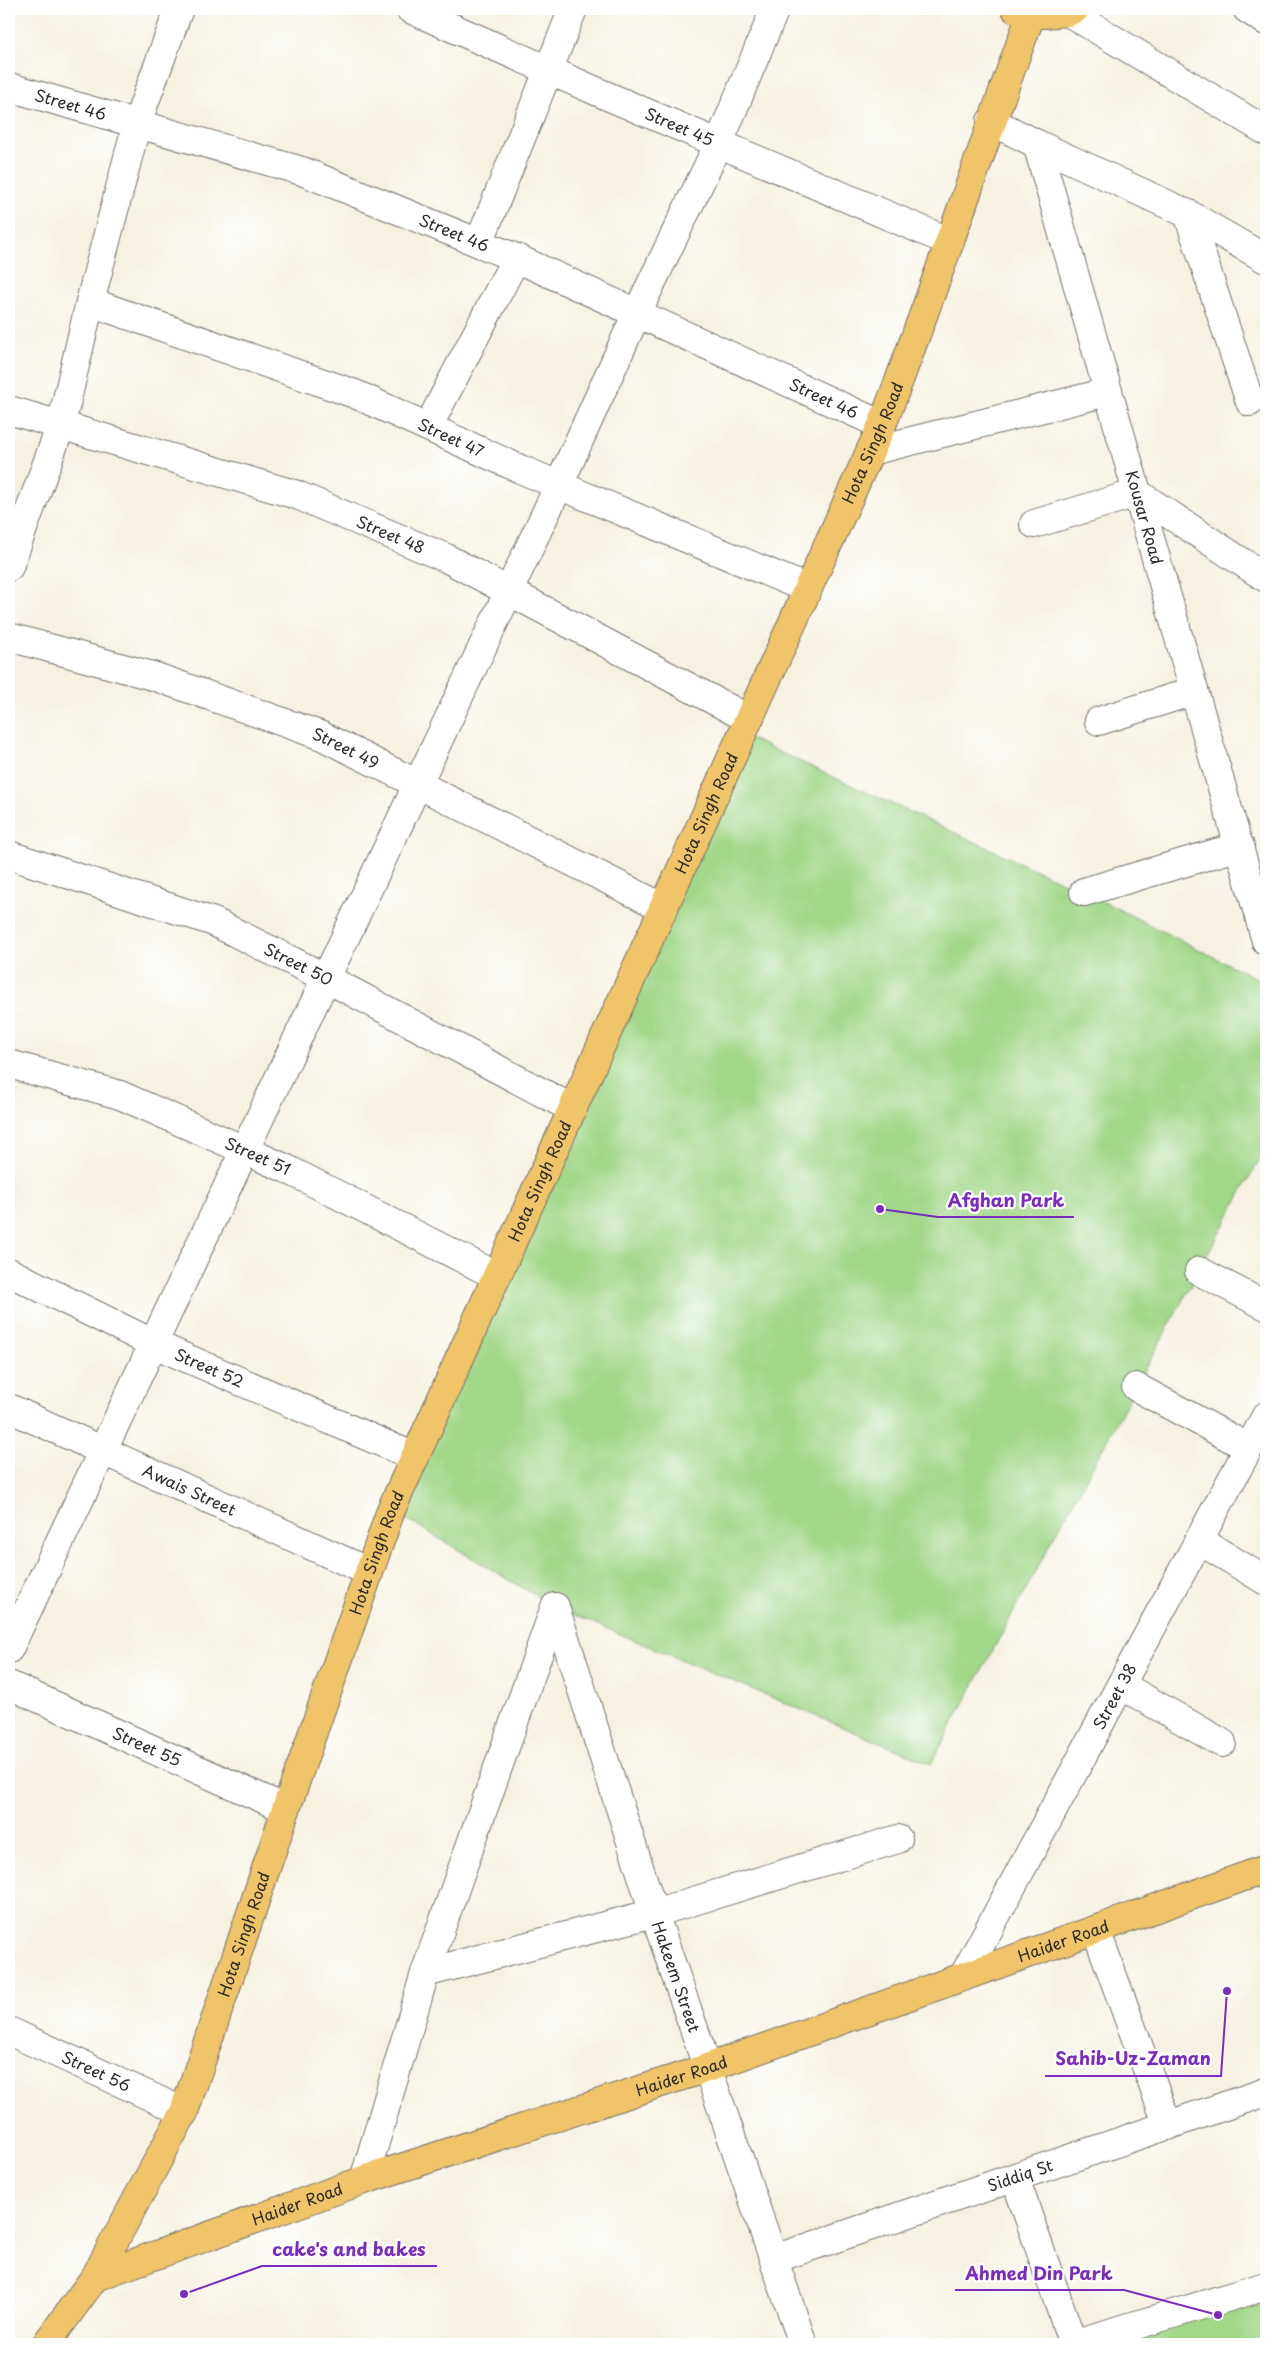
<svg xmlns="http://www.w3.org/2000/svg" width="1275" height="2353" font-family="'Playpen Sans',sans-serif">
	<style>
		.green { fill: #a1d789; stroke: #66815a }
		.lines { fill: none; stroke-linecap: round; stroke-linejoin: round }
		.minor-casing { stroke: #72706b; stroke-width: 30 }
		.major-casing { stroke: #72706b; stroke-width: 30 }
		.minor { stroke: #fff; stroke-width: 28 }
		.major { stroke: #f0c469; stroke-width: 28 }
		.labels { text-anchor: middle; stroke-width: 4.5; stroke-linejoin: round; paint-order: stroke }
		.street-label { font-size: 16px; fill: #2b2b2b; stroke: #fff }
		.leader { fill: none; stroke: #7b2cbf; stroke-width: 2 }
		.callout-dot { fill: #7b2cbf; stroke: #fff; stroke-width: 2 }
		.callout-label { font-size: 18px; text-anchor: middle; font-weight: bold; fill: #7b2cbf; stroke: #fff; stroke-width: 4.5; stroke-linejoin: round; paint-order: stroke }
	</style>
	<rect width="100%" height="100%" fill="#fff"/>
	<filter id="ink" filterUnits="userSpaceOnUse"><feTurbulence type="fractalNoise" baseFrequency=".02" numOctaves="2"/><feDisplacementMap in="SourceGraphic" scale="10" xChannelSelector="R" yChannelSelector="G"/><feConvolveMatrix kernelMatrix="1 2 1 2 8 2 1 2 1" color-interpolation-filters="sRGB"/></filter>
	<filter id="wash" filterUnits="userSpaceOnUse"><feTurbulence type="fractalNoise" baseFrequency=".0096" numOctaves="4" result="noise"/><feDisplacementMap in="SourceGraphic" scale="20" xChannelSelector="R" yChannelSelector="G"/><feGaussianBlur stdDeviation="1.12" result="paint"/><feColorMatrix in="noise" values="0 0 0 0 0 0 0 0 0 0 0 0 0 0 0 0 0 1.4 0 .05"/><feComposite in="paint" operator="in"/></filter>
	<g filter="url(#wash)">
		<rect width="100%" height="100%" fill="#f6f1e1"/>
		<path class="green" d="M742 735 1084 892 1266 983V1147L931 1764 555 1607 391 1510Z
			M1266 2286V2344H1073Z"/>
	</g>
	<g filter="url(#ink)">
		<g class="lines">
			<defs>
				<g id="minor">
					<path id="s1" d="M410 9 605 95 950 242"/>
					<path d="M1247 9 1266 21"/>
					<path d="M1068 12 1266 131"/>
					<path id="s2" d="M9 87 302 171 516 258 882 425"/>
					<path id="s3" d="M991 121 1037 144 1266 941"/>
					<path d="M1037 144 1188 214 1266 259"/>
					<path d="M1188 214 1250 402"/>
					<path d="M479 243 573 9"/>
					<path id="s4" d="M90 302 355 394 520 469 808 589"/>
					<path id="s5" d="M9 410 297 495 446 558 749 719"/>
					<path d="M428 427 516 258"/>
					<path d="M871 451 1108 392"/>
					<path d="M1034 524 1137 493 1266 578"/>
					<path d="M9 567 61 425 90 302 137 123 179 9"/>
					<path id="s6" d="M9 637 156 677 322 736 664 908"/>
					<path d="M1099 721 1194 691"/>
					<path id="s7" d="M9 855 214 922 326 978 573 1109"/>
					<path d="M1084 892 1240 846"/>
					<path id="s8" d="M9 1064 120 1095 287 1169 497 1276"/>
					<path d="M1199 1271 1266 1306"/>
					<path id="s9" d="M9 1272 154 1344 415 1457"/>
					<path d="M1136 1387 1249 1448"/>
					<path id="s10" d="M9 1408 369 1572"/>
					<path d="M1199 1540 1266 1581"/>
					<path id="s11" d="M555 1607 654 1913 803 2344"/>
					<path d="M9 1649 559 485 637 313 719 143 775 9"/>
					<path id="s12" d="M9 1685 286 1809"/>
					<path d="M1121 1685 1222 1743"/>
					<path d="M1096 1930 1168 2126"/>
					<path d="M425 1973 654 1913 898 1839"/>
					<path id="s13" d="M963 1977 1266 1416"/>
					<path id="s14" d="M9 2031 184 2112"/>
					<path d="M1015 2178 1073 2344"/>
					<path d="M364 2180 425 1973 555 1607"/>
					<path id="s15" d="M774 2259 1266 2092"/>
					<path d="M1073 2344 1266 2286"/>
				</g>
				<g id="major">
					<path d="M1016 9 1031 15 1068 12 1075 9"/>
					<path id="s16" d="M95 2277 364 2180 707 2068 1266 1869"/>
					<path id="s17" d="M46 2344 95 2277 184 2112 286 1809 391 1510 882 425C935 290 980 151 1031 15"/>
				</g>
			</defs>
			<use href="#minor" class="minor-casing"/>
			<use href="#major" class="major-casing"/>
			<use href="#minor" class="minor"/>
			<use href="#major" class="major"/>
		</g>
	</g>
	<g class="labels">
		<g class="street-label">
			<text dy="6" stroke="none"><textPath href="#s2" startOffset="64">Street 46</textPath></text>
			<text dy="6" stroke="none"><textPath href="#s1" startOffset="294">Street 45</textPath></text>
			<text dy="6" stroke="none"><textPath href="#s2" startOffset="469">Street 46</textPath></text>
			<text dy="6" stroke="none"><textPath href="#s2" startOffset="874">Street 46</textPath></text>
			<text dy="6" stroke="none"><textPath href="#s4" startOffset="386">Street 47</textPath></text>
			<text dy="6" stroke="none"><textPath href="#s17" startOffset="2078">Hota Singh Road</textPath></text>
			<text dy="6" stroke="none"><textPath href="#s3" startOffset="440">Kousar Road</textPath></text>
			<text dy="6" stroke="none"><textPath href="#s5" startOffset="402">Street 48</textPath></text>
			<text dy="6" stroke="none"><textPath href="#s6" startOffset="355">Street 49</textPath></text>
			<text dy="6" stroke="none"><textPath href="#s17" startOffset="1672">Hota Singh Road</textPath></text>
			<text dy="6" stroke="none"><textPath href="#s7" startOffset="310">Street 50</textPath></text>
			<text dy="6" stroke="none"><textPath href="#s8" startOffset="266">Street 51</textPath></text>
			<text dy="6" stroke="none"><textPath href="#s17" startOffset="1268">Hota Singh Road</textPath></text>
			<text dy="6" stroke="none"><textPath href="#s9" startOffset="222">Street 52</textPath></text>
			<text dy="6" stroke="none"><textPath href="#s10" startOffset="198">Awais Street</textPath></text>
			<text dy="6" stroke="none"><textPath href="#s17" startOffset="862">Hota Singh Road</textPath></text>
			<text dy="6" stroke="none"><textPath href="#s13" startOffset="319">Street 38</textPath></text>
			<text dy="6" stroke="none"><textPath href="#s12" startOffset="151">Street 55</textPath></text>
			<text dy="6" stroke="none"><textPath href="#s17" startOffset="458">Hota Singh Road</textPath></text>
			<text dy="6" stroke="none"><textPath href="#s16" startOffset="1025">Haider Road</textPath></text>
			<text dy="6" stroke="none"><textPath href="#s11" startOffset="389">Hakeem Street</textPath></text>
			<text dy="6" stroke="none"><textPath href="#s14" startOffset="96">Street 56</textPath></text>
			<text dy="6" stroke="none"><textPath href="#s16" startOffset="620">Haider Road</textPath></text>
			<text dy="6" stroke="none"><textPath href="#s15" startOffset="260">Siddiq St</textPath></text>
			<text dy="6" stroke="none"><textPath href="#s16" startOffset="215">Haider Road</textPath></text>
		</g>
	</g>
	<path class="leader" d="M880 1209L938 1217H1074M1227 1991L1221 2076H1045M184 2294L262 2266H437M1218 2315L1124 2290H955"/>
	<g class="callout-dot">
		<circle cx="880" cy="1209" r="5"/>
		<circle cx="1227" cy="1991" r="5"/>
		<circle cx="184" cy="2294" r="5"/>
		<circle cx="1218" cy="2315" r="5"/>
	</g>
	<g class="callout-label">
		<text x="1006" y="1207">Afghan Park</text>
		<text x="1133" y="2065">Sahib-Uz-Zaman</text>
		<text x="349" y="2256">cake's and bakes</text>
		<text x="1039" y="2280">Ahmed Din Park</text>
	</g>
	<rect width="1275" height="2353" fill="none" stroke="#fff" stroke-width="30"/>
</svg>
